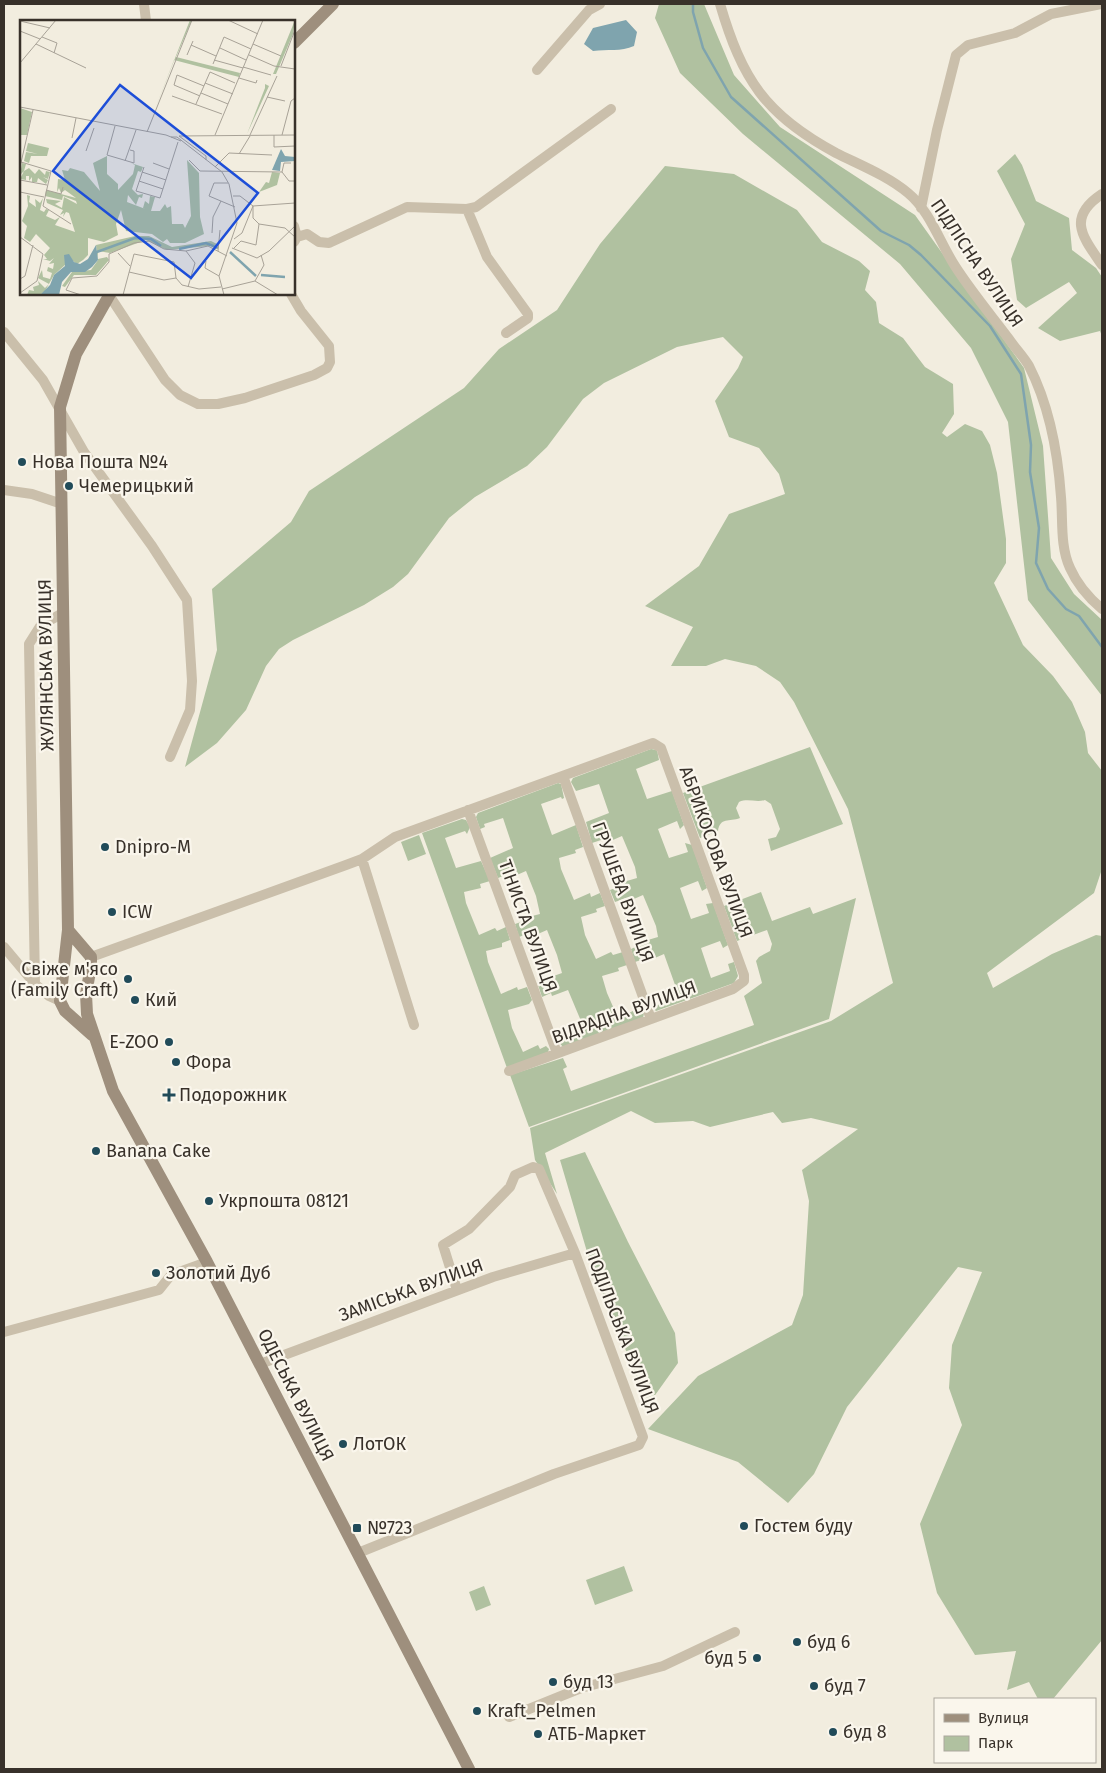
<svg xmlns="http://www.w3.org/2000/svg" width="1106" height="1773" font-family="'Fira Sans',sans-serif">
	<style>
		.green { fill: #b0c1a0 }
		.water { fill: #7fa4ae }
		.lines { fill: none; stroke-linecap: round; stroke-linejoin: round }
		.stream { stroke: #7fa4ae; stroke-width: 2.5 }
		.street { stroke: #cabfab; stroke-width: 10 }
		.secondary { stroke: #9e8f7d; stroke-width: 12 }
		.poi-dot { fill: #214b59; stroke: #faf6ec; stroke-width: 2 }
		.labels { text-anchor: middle; stroke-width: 4.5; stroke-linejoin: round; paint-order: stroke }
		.street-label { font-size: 18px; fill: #38312a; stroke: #faf6ec }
		.poi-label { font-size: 18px; fill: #38312a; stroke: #faf6ec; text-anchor: start }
		.inset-river { fill: none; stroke: #7fa4ae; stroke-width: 2.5 }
		.inset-road { fill: none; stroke: #a8a297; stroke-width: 1 }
		.view { fill: #1d4ed8; fill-opacity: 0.15; stroke: #1d4ed8; stroke-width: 2.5 }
		.inset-edge { fill: none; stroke: #38312a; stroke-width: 2.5 }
	</style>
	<rect width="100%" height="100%" fill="#f2eddf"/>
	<path class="green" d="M659 4H704L734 75 780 127 915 215 1024 368 1043 446 1051 558 1074 594 1102 620V696L1028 600 1008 422 971 348 900 264 743 134 680 73 655 18Z
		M1015 154 1022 165 1036 201 1069 218 1072 250 1096 268 1102 277V336L1100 331 1060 341 1038 328 1077 293 1069 282 1026 308 1017 300 1011 259 1025 224 997 171Z
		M665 166 734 174 797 210 822 242 859 261 870 271 865 290 876 302 879 323 903 338 925 367 953 384 954 414 942 433 947 437 965 424 982 431 990 445 997 473 1006 539V563L994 583 1023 645 1053 676 1072 702 1085 732 1088 753 1102 771V869L1094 893 987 973 993 988 1052 954 1096 935 1102 936V1640L1053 1699H1038L1029 1682 1007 1690 1016 1651 975 1655 937 1593 920 1524 962 1425 949 1388 952 1345 982 1272 958 1267 847 1407 814 1474 788 1503 738 1462 648 1429 698 1376 792 1325 803 1295 809 1201 802 1170 858 1129 811 1118 782 1123 773 1112 710 1127 693 1121 655 1123 631 1111 545 1153 557 1194 535 1160 530 1128 831 1021 893 983 848 809 794 702 780 682 756 666 725 659 706 666H671L693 627 645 606 699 566 729 514 785 494 779 474 759 448 729 437 715 401 738 368 743 357 723 337 677 347 604 383 583 399 547 447 527 466 475 497 449 518 408 574 393 587 364 605 293 640 279 649 266 666 246 710 217 743 185 767 217 650 212 589 291 522 309 491 464 388 499 349 557 310 600 244Z
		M810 747 843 824 771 851 768 839 776 837 780 829 771 804 765 800C756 803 748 798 739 802L736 808 740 818C729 822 720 817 718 831L700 838 683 793Z
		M651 749 657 750 659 760 636 769 647 799 672 791 684 825 680 829 677 821 658 829 669 858 688 852 685 843 692 845 707 888 702 891 698 881 680 888 691 919 709 913 706 904 713 903 728 945 723 948 720 941 701 948 711 978 730 971 728 964 734 962 738 976 734 983 656 1011 652 1007 663 1003 662 1001 679 996 664 954 648 961 647 958 635 962 631 949 642 944 641 942 658 937 656 926 643 895 627 902 626 898 615 902 610 890 621 886 620 883 637 878 635 867 622 836 606 843 604 839 592 843 586 822 609 813 599 784 576 791 571 782 573 778Z
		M558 783 561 784 564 798 562 799 561 797 541 804 552 835 576 825 583 847 575 850 576 853 559 858 561 869 574 900 590 893 591 897 600 893 605 906 596 909 597 912 581 917 585 935 596 959 611 952 613 955 623 952 627 965 618 968 619 971 602 976 607 993 618 1018 633 1011 635 1014 644 1011V1013L643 1018 563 1047 558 1041 583 1032 581 1021 568 990 552 996 551 993 542 997 537 982 562 973 557 955 547 930 531 937 529 933 519 937 515 924 524 921V918L540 914 536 896 526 871 510 878 508 874 498 878 490 858 513 848 503 818 484 824 485 827 480 829 476 817 478 813Z
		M462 819 466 820 470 827 467 834 465 831 445 838 456 868 481 861 490 881 480 884 481 888 464 892 466 903 479 935 495 928 497 931 506 927 510 940 502 943V947L486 951 488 962 501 994 517 987 518 990 527 987 532 1000 529 1004 508 1010 512 1028 523 1052 538 1045 540 1049 546 1046 549 1049 548 1052 507 1068 422 833Z
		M419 835 426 854 408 861 401 842Z
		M761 892 772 921 810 907 813 914 856 898 829 1019 529 1127 510 1075 563 1058 567 1067 563 1069 571 1091 754 1025 744 996 762 983 756 961 759 957 770 951 772 944 767 930 737 941 724 906Z
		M585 1152 628 1242 675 1333 678 1363 648 1405 590 1262 560 1160Z
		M624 1566 633 1591 595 1605 586 1580Z
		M484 1586 491 1605 476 1611 469 1592Z"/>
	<path class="water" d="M626 20 637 32 634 46C621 52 607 49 593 51L584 44 593 28Z"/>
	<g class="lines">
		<path class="stream" d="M693 4V12L703 48 731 97 881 231 909 245 921 255 990 326 1021 374 1031 445 1030 472 1039 528 1036 563 1048 589 1066 609 1079 616 1102 647"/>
		<path class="street" d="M144 4 146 21
			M720 4C742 79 765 115 836 153 860 165 888 176 908 193 930 211 940 243 955 266 971 291 991 315 1009 339 1015 348 1024 357 1029 366 1049 405 1058 454 1061 497 1063 520 1060 547 1070 568 1077 584 1089 598 1102 609
			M537 70 589 10 600 4
			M1102 194C1066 218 1083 237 1102 265
			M921 208 937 130 956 55 968 45 1015 33 1051 14 1101 4
			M467 209 487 257 528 314V318L506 333
			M294 226 297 237 294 242
			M297 237 307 234 319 242 329 243 407 207 467 209 476 207 611 109
			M109 295 165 380 180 395 198 404H218L245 398 314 375 327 368 330 362 329 346 301 311 291 294
			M4 332 43 380 84 452 152 546 187 600 192 681 190 710 170 757
			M4 490 32 494 59 503
			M563 776 651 1019
			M468 810 557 1053
			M362 859 414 1025
			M4 947 35 984 29 644 41 625 63 613
			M91 957 346 865 362 859 395 837 653 743 661 748 744 975V981L733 989 509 1071
			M35 984 49 996 60 1001
			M4 1332 159 1290 171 1275 207 1262
			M260 1364 493 1277 575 1253
			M358 1553 554 1474 639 1445 643 1437 575 1253 539 1169 533 1167 515 1175 510 1187 469 1229 443 1245 457 1290
			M509 1717 581 1688 663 1666 735 1632"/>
		<path class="secondary" d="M294 43 333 4
			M68 930 91 957V966L86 994 87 1014 113 1091 207 1262 469 1769
			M92 1035 65 1011 60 1001 68 930 60 407 76 354 110 294"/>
	</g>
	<g class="poi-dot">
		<circle cx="22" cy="462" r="5"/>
		<circle cx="69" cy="486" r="5"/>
		<circle cx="105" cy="847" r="5"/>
		<circle cx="112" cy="912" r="5"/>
		<circle cx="128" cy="979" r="5"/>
		<circle cx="135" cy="1000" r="5"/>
		<circle cx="169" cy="1042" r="5"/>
		<circle cx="176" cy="1062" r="5"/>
		<path d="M166.5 1087.5h5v5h5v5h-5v5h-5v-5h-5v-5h5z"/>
		<circle cx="96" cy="1151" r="5"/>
		<circle cx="209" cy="1201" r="5"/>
		<circle cx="156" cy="1273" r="5"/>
		<circle cx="343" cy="1444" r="5"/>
		<circle cx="744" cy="1526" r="5"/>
		<rect x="352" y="1523" width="10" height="10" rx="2.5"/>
		<circle cx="797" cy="1642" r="5"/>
		<circle cx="757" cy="1658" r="5"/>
		<circle cx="553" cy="1682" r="5"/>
		<circle cx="814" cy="1686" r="5"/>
		<circle cx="477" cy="1711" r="5"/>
		<circle cx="833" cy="1732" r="5"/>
		<circle cx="538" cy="1734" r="5"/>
	</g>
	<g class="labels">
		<g class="street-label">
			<text transform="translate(977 263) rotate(56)" y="6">ПІДЛІСНА ВУЛИЦЯ</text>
			<text transform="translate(46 665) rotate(-91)" y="6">ЖУЛЯНСЬКА ВУЛИЦЯ</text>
			<text transform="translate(716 852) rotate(70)" y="6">АБРИКОСОВА ВУЛИЦЯ</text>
			<text transform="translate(623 892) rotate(70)" y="6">ГРУШЕВА ВУЛИЦЯ</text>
			<text transform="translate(528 926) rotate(70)" y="6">ТІНИСТА ВУЛИЦЯ</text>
			<text transform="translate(624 1012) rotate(-20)" y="6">ВІДРАДНА ВУЛИЦЯ</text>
			<text transform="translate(411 1290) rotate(-20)" y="6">ЗАМІСЬКА ВУЛИЦЯ</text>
			<text transform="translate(622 1331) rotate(69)" y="6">ПОДІЛЬСЬКА ВУЛИЦЯ</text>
			<text transform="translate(296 1395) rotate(63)" y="6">ОДЕСЬКА ВУЛИЦЯ</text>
		</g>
		<g class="poi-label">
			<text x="32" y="468">Нова Пошта №4</text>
			<text x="79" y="492">Чемерицький</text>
			<text x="115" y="853">Dnipro-M</text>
			<text x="122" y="918">ICW</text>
			<text x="118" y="975" text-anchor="end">Свіже м'ясо<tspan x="118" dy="21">(Family Craft)</tspan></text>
			<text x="145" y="1006">Кий</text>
			<text x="159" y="1048" text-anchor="end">E-ZOO</text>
			<text x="186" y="1068">Фора</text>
			<text x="179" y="1101">Подорожник</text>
			<text x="106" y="1157">Banana Cake</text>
			<text x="219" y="1207">Укрпошта 08121</text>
			<text x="166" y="1279">Золотий Дуб</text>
			<text x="353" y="1450">ЛотОК</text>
			<text x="754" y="1532">Гостем буду</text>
			<text x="367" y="1534">№723</text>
			<text x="807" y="1648">буд 6</text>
			<text x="747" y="1664" text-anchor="end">буд 5</text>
			<text x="563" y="1688">буд 13</text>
			<text x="824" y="1692">буд 7</text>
			<text x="487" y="1717">Kraft_Pelmen</text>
			<text x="843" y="1738">буд 8</text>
			<text x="548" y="1740">АТБ-Маркет</text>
		</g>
	</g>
	<g transform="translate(20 20)">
		<rect width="275" height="275" fill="#f2eddf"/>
		<path d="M170 0H177H172L156 37 220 53 219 57 154 40 135 89ZM275 0 273 14 256 54H253ZM245 64 249 66 227 114 245 68ZM0 88 12 92 7 115H0ZM8 123 29 128 27 136H11L9 143 4 141 6 132 18 134 6 131ZM87 136V154L98 164V170L113 154 115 145 111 143 123 147 121 152 118 151 112 169 118 175 123 174 122 178 119 177 116 185 108 175 107 182 128 190 123 188 125 181 129 184 130 176 135 177 131 191H140L145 184 147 188 151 186 152 204H163L165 208 171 196 167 140 179 153 180 197 184 214 165 223H150L147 219 143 222 132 214 106 211 101 190 96 204 98 215 84 222 68 218V235L63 240 57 244 45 235 46 244 34 255 25 271 20 275H7L9 270 14 271 13 267 19 265 18 261 25 268 29 264 18 258 22 250 23 257 30 259 32 253 27 251 28 247 33 249 34 243 29 244 34 238 30 241 23 239H27L24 235 30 228 16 214 10 222 4 218 7 206 2 201 8 186 7 175 10 176 9 182 16 187 15 179 20 183 23 178 20 190 24 192 26 189 29 190 26 196 35 200 40 197 35 205 55 212 49 193 46 192 43 197 44 193 40 195 43 190 27 183 26 179 41 181 35 184 42 188 44 177 57 184 56 181 43 176 42 180 25 176 26 170 56 178 45 170 41 173 39 168 37 172 38 159 45 160 42 150 48 151 50 148 64 152 80 171 73 143ZM2 143 6 144 4 151 9 148 15 154 19 149 25 155 26 151 30 152 28 159 23 157 28 160 26 164 18 158 17 162H12V157L9 161V156H6V160L0 159 4 151 0 155ZM252 152 260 153 257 165 239 172 246 162 249 163ZM115 216H129L152 227 191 221 199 225 147 230 126 220 90 233 78 231V239L87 237 89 240 76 255H54L45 267 42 266 52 252 71 250 78 240 76 225Z" fill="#b0c1a0"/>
		<path d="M261 129 265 136 275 137V141L261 142 260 151 252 150ZM76 225 78 240 72 247 65 252H51L42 262 39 275H20L30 265 34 255 45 246 44 235 49 234 54 242 60 244 68 239Z" fill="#7fa4ae"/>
		<path class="inset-river" d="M159 229 186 223 198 228M210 232 236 256M74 233 115 218 131 219 141 226M241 255 265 257"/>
		<path class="inset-road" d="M208 0 238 14M0 1 30 8M0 11 20 19M22 17 37 23 34 33M16 24 66 48M233 24 261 36M171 25 196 36M200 28 226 40M167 35 173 21M229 35 254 46 275 49M194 40 223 48M0 43 36 0M193 44 204 17 231 29M261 46 275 10M223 47 251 55M219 58 236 63 237 60M185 63 213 74M181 73 208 84M152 76 202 94M180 76 154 65 157 55 184 66M247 77 265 81M176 84 190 52 215 63M0 87 146 115 161 121M95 106 87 135 114 143V131L110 130M127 112 172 0M195 115 243 0M230 115 257 56M254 115V127L275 126M262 115 271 81 275 78M151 117H157L202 152 209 164 217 203 199 256 204 275M52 118 56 98M66 131 74 108M219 134 230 116M169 140 180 151 262 152M186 140V136L159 116 275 115M105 141 116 110M1 142 31 151 23 186 51 204M133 143 149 149M0 147 13 90M124 147 116 171 140 178 158 122M195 147 209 133 252 135M122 152 146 160M262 152 264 143H271M262 152 269 161H275M0 160 27 165M119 161 143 169M208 163H194L189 176 215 187M26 170 41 174 43 167M0 172 24 177M213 176H220L233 186 275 183M233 186V198L239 204M192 213 193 197 201 181M0 217 23 234 17 261 0 273M214 219 222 213 233 186M212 228 237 238 249 231 275 206M214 228 221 221 236 225 239 204 265 208 275 217M166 231 175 243 168 267M198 231 200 210M98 233 110 246M186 241 185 248 199 256M109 252 144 260 156 258 162 265 179 269 201 267M0 259 5 256 13 225M235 261 244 245 241 235M235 261 258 275M202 269 235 261M61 275 46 270 52 258 77 256 89 242V234L114 223 129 221 144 229 166 231 188 226 207 236M103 275 114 234 154 242 156 258"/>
		<path class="view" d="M100 65 238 173 171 258 33 151Z"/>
		<rect width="275" height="275" class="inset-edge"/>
	</g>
	<rect width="1106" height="1773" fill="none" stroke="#38312a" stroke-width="10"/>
	<rect x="934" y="1698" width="162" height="65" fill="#faf6ec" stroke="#aca79e"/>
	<rect x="944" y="1714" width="25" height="8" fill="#9e8f7d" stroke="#aca79e"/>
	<text x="978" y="1723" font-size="15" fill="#38312a">Вулиця</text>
	<rect x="944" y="1736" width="25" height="15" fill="#b0c1a0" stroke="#aca79e"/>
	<text x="978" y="1748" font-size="15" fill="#38312a">Парк</text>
</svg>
